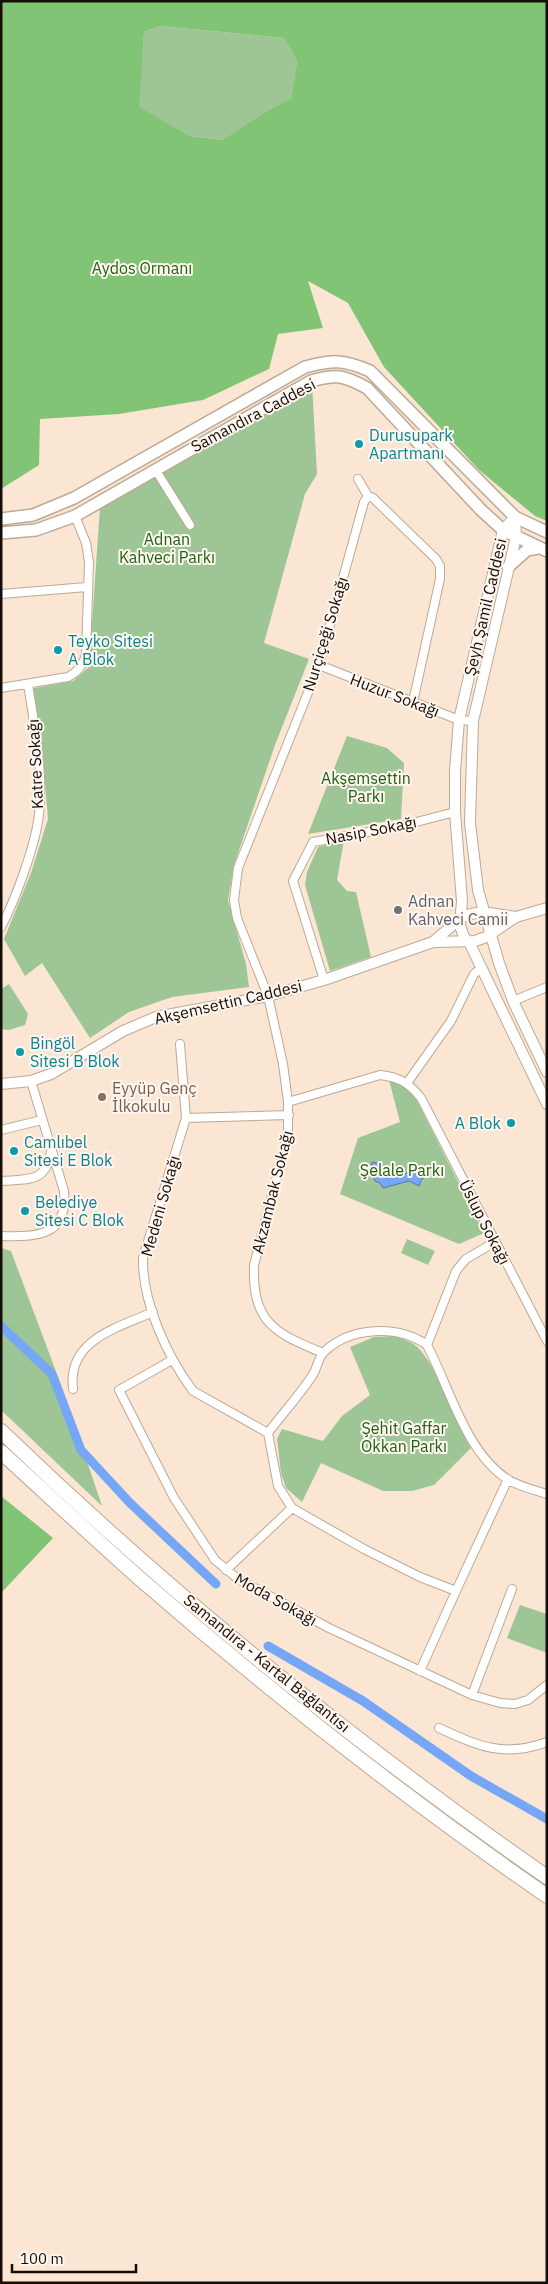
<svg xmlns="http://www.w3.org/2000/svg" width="548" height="2284" font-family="'IBM Plex Sans',sans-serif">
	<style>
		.green { fill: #9dc596 }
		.forest { fill: #81c475; fill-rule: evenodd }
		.water { fill: #76a6f6; stroke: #5978af }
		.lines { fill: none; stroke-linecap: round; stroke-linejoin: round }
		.canal { stroke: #76a6f6; stroke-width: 9 }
		.minor-casing { stroke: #bca996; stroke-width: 10 }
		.tertiary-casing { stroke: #bca996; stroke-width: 12 }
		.secondary-casing { stroke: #bca996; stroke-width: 14 }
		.motorway-casing { stroke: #bca996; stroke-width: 16 }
		.minor { stroke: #fff; stroke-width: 8 }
		.tertiary { stroke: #fff; stroke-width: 10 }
		.secondary { stroke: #fff; stroke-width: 11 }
		.motorway { stroke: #fff; stroke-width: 14 }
		.culture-dot { fill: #0f9aa8; stroke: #fef6ee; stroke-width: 2 }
		.worship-dot { fill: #6b7280; stroke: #fef6ee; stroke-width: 2 }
		.education-dot { fill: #8d6e63; stroke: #fef6ee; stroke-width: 2 }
		.labels { text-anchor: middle; stroke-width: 4; stroke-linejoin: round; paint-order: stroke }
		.park-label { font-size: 16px; fill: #216113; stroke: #fef6ee }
		.street-label { font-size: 16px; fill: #150e08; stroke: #fef6ee }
		.culture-label { font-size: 16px; fill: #0d838f; stroke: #fef6ee; text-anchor: start }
		.worship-label { font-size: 16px; fill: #5b616d; stroke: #fef6ee; text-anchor: start }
		.education-label { font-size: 16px; fill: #785e54; stroke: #fef6ee; text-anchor: start }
	</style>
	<rect width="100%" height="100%" fill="#fbe6d3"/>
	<path class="green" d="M160 26 284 38 297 61 291 100 265 112 222 140 190 136 138 107 144 32Z
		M312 384 317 474 305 494 264 643 309 659 275 745 234 865 228 900 246 964 249 987 172 997 129 1012 90 1038 42 963 25 976 4 939 31 873 48 819 40 723 29 689 73 681 89 667 100 507Z
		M347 736 387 748 404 763 401 819 308 834Z
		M344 840 337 880 347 891 356 892 371 957 330 971 305 885 307 872 318 847Z
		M9 984 28 1014 25 1025 9 1030 1 1029V989Z
		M389 1080 402 1084 414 1095 484 1233 459 1244 340 1194 358 1138 400 1122Z
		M407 1239 435 1251 428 1265 401 1253Z
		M1 1248 11 1251 64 1393 102 1506 1 1410Z
		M394 1336C400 1338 407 1340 412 1343 437 1359 454 1422 471 1448L434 1485 412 1491H383L321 1463 302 1502 286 1488 281 1473 277 1439 282 1429 323 1441 342 1416 370 1395 350 1347 374 1337Z
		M520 1605 547 1614V1653L507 1638Z"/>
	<path class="forest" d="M1 1H547V521L535 516 479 470 384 367 348 303 308 281 323 328 278 334 269 369 203 400 119 414 40 419 39 465 1 489ZM160 26 284 38 297 61 291 99 265 112 222 140 190 136 139 107 144 32Z
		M1 1496 53 1538 1 1593Z"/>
	<path class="water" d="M372 1162 382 1164 381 1171 386 1178 398 1177 413 1170 424 1178H422L419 1186 409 1181 383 1188 380 1183 375 1181 371 1172Z"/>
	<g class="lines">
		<path class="canal" d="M1 1326 52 1374 81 1450 130 1503 216 1584
			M268 1646 363 1701 471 1776 547 1819"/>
		<defs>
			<path id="minor" d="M155 469 190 525
				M358 479 368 496
				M1 594 87 587
				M319 665 459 720 473 721
				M1 688 68 677C78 672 82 666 86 655L89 562 86 543 75 516
				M1 927C15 901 36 844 39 814 44 774 34 724 28 684
				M324 980 293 881 313 842 397 827 455 812
				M513 1001 547 987
				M180 1044 186 1118
				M407 1083 451 1021 474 974 481 968
				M288 1102 380 1075C399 1077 409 1083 421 1098L547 1341
				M1 1130 42 1120
				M1 1181C28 1179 46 1183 51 1152
				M1 1236C38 1237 68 1236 64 1191L31 1081
				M427 1345 456 1271 466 1259 495 1242
				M323 1353C274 1333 252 1322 254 1265L288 1134V1102L283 1064 268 996 237 918 234 900 238 868 319 665 364 502 368 496 373 498 436 559 440 566V579L413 702
				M172 1360 119 1390 174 1498 215 1560 238 1579 329 1628 472 1695 500 1703 515 1704 528 1700 547 1685
				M73 1389C67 1340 117 1328 153 1312
				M268 1433 193 1391C167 1356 142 1302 143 1258L186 1118 289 1115
				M508 1479 456 1591 420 1577 364 1549 292 1508 278 1486 268 1433C282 1414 299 1396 312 1376 317 1369 318 1358 324 1352 351 1326 398 1325 427 1345 450 1388 465 1451 507 1479 518 1486 534 1490 547 1494
				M226 1570 292 1508
				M420 1671 456 1591
				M472 1695 512 1589
				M439 1728C478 1746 504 1758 547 1742"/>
			<path id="tertiary" d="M515 517 503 530 459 720 455 771V812L462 901 460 926 464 937 469 942 547 1104
				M515 517 516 537 473 721 470 823 478 890 499 963 513 1001 547 1072
				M434 942 475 941 486 937 516 917 547 908
				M1 1084 31 1081 51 1074 123 1031 156 1017 268 996 324 980 433 942 462 917 471 914 482 912 516 917"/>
			<path id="secondary" d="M1 519 33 515 74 498 305 367C333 360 343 359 370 371L515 517 547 532
				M1 533 36 530 75 516 311 381C337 374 343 375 367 388L481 510 503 530 547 551
				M508 567 527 550 538 548"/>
			<path id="motorway" d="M1 1431C170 1594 354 1743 547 1877
				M1 1452C47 1494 92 1536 138 1577 268 1690 405 1798 547 1896"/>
		</defs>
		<use href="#minor" class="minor-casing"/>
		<use href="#tertiary" class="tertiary-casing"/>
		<use href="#secondary" class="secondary-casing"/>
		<use href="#motorway" class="motorway-casing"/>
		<use href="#minor" class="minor"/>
		<use href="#tertiary" class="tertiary"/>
		<use href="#secondary" class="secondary"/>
		<use href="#motorway" class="motorway"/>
	</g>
	<g class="culture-dot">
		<circle cx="359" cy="444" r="5"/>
		<circle cx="58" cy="650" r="5"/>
		<circle cx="20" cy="1052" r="5"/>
		<circle cx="511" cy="1123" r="5"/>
		<circle cx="14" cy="1151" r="5"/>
		<circle cx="25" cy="1211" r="5"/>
	</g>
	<circle class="worship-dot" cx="398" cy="910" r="5"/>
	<circle class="education-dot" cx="102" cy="1097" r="5"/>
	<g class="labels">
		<g class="park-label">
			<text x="142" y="274">Aydos Ormanı</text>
			<text x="167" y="545">Adnan<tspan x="167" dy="18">Kahveci Parkı</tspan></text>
			<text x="366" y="784">Akşemsettin<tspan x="366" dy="18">Parkı</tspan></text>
			<text x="402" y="1176">Şelale Parkı</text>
			<text x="404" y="1434">Şehit Gaffar<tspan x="404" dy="18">Okkan Parkı</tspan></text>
		</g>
		<g class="street-label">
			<text transform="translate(253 415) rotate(-28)" y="6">Samandıra Caddesi</text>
			<text transform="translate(485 607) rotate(-77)" y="6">Şeyh Şamil Caddesi</text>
			<text transform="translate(325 634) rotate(-73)" y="6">Nurçiçeği Sokağı</text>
			<text transform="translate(395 695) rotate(21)" y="6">Huzur Sokağı</text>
			<text transform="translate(35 764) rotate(-93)" y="6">Katre Sokağı</text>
			<text transform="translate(371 830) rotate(-11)" y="6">Nasip Sokağı</text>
			<text transform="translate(228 1002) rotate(-13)" y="6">Akşemsettin Caddesi</text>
			<text transform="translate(272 1192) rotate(-76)" y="6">Akzambak Sokağı</text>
			<text transform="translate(160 1206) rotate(-74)" y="6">Medeni Sokağı</text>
			<text transform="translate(485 1222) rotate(63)" y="6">Üslup Sokağı</text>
			<text transform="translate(276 1599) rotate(29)" y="6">Moda Sokağı</text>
			<text transform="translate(267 1663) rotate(39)" y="6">Samandıra - Kartal Bağlantısı</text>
		</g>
		<g class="culture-label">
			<text x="369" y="441">Durusupark<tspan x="369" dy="18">Apartmanı</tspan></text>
			<text x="68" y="647">Teyko Sitesi<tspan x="68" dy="18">A Blok</tspan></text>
			<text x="30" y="1049">Bingöl<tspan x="30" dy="18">Sitesi B Blok</tspan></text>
			<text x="501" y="1129" text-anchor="end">A Blok</text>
			<text x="24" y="1148">Camlıbel<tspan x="24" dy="18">Sitesi E Blok</tspan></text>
			<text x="35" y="1208">Belediye<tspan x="35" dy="18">Sitesi C Blok</tspan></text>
		</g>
		<g class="worship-label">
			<text x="408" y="907">Adnan<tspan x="408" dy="18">Kahveci Camii</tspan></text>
		</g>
		<g class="education-label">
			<text x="112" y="1094">Eyyüp Genç<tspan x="112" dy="18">İlkokulu</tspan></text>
		</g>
	</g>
	<rect width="548" height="2284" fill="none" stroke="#150e08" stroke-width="5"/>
	<path d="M12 2264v8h124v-8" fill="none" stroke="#150e08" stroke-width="2.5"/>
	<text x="20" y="2264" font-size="15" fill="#150e08" stroke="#fef6ee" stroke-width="4" paint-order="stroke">100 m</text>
</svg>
